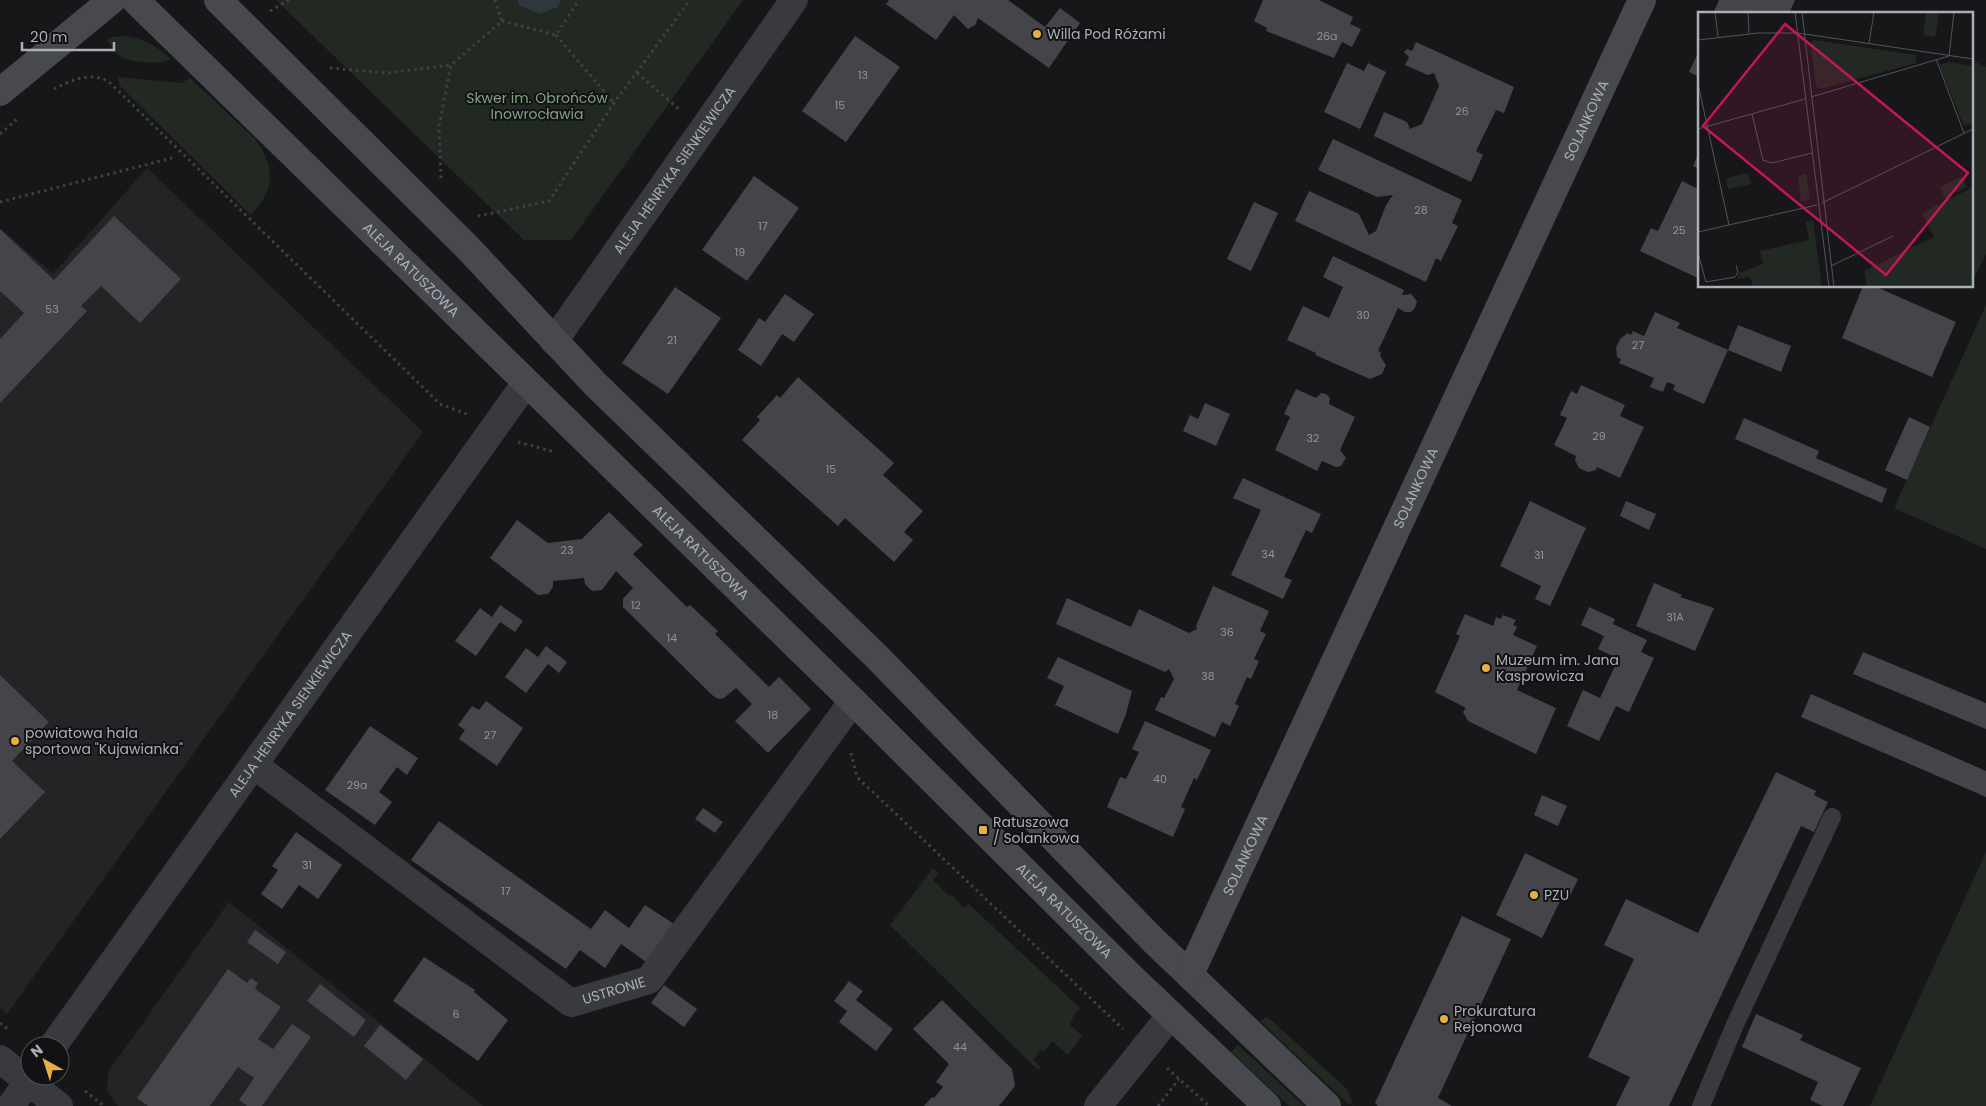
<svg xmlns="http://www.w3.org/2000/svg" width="1986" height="1106" font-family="Poppins,sans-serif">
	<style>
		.built { fill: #242426 }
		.green { fill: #222923 }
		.water { fill: #30383e }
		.building { fill: #454549 }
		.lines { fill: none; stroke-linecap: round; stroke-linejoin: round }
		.path { stroke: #3f4145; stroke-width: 3; stroke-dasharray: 2.5 4; stroke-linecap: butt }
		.lane { stroke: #393a3e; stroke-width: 18 }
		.street { stroke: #393a3e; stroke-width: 28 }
		.secondary { stroke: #47494e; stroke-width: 28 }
		.poi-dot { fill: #e4af45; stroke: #121214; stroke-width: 2 }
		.labels { text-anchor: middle; stroke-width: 4; stroke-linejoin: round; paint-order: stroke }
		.number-label { font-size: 11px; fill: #92949c }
		.poi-label { font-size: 14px; fill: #abafb8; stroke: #121214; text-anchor: start }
		.park-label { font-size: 14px; fill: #83a185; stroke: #121214 }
		.street-label { font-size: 14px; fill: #abafb8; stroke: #121214 }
		.inset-road { fill: none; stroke: #525459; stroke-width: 1 }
		.view { fill: #c2185b; fill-opacity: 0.15; stroke: #c2185b; stroke-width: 2.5 }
		.inset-edge { fill: none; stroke: #abafb8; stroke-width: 2.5 }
	</style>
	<rect width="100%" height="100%" fill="#171719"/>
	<path class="built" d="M147 168 423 432 7 1014 0 1008V228L53 274Z
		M229 902 483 1106H118L115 1103 107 1090 108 1072Z"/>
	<path class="green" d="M276 0H743L571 240H524Z
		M125 36C145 39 156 46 171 59 162 65 129 63 120 56 115 52 111 45 107 40L113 37Z
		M1972 60 1986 67V254L1972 282Z
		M118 77 182 83 190 78 256 140C276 170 275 188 251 215L119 85Z
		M1986 305V549L1894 508Z
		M1986 852V1106H1870Z
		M933 868 939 873 933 880 950 897 952 895 964 908 969 904 1080 1008 1073 1017 1070 1025 1082 1036 1068 1055 1052 1041 1044 1052 1041 1049 1033 1060 1041 1067 1038 1070 890 925Z
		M1266 1017 1269 1018 1347 1089 1354 1106 1347 1103 1260 1021Z
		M1238 1045 1304 1106H1289L1231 1052Z"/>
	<path class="water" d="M518 0H561L558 7 539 14 519 5Z"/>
	<path class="building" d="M889 0H1008L1045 27 1060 8 1080 23 1049 68 978 18 975 25 968 29 954 15 936 40 886 4Z
		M1263 0H1319L1353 17 1350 24 1361 29 1352 47 1342 42 1334 58 1266 31 1267 28 1254 21Z
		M1719 0H1795L1789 14H1713Z
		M855 36 900 67 846 142 802 111Z
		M1416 42 1514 87 1504 113 1496 110 1476 151 1483 155 1471 182 1374 136 1384 112 1407 122 1410 129 1422 124 1439 86 1434 73 1428 75 1405 65 1409 57 1404 52 1407 49 1412 51Z
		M1700 49V77L1689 72Z
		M1347 63 1364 71 1368 63 1386 72 1360 129 1324 112Z
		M1333 139 1462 200 1452 223 1458 226 1441 261 1436 258 1426 282 1295 221 1309 191 1359 214 1369 235 1376 231 1386 205 1393 195 1377 197 1318 170Z
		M1700 150V169L1693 166Z
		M754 176 799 208 747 281 702 250Z
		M1682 181 1700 190V279L1640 251 1651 228 1658 231Z
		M1254 202 1278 213 1251 271 1227 259Z
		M114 216 181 279 140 323 101 286 81 306 87 311 0 403V339L24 313 0 291V229L54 280Z
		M1333 256 1404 290 1402 295 1411 294 1417 301 1415 308 1411 312H1405L1398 308 1378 351 1381 352 1380 356 1386 365 1382 374 1370 379 1315 355 1316 353 1287 340 1303 306 1329 318 1343 287 1323 277Z
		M1863 286H1874L1956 322 1932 377 1842 338Z
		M675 287 721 318 668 394 622 363Z
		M785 294 814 314 794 342 782 334 761 366 738 350 759 318 765 322Z
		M1655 312 1680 323 1677 328 1728 350 1704 404 1673 390 1675 385 1667 382 1663 392 1650 387 1654 378 1619 363 1621 359 1617 357 1616 347 1621 338 1628 333 1631 335 1633 331 1644 336Z
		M1738 325 1791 346 1781 372 1728 350Z
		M798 377 894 463 883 475 923 511 904 532 913 540 894 562 845 518 838 526 742 440 760 420 757 417 777 395 780 398Z
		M1581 385 1625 405 1620 416 1644 427 1620 478 1597 467 1596 470 1588 472 1579 468 1575 460 1576 456 1554 445 1567 418 1560 415 1571 391 1577 394Z
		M1296 389 1316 398 1321 393 1326 394 1330 398 1329 404 1355 417 1340 450 1346 458 1341 466 1336 467 1322 461 1317 471 1275 450 1290 417 1284 414Z
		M1205 403 1230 414 1216 446 1183 431 1190 415 1198 419Z
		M1909 417 1930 427 1907 480 1885 470Z
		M1744 418 1819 451 1816 458 1887 489 1882 503 1735 439Z
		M1243 478 1321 514 1312 533 1306 530 1284 577 1292 580 1283 599 1231 575 1261 510 1233 498Z
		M1530 501 1586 528 1550 606 1535 599 1541 586 1500 566Z
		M1626 501 1656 514 1649 530 1620 516Z
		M609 512 643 545 633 554 687 607 690 605 718 631 715 634 769 687 779 677 811 709 768 753 735 721 752 704 736 688 724 698 718 699 712 695 623 607V599L633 588 616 571 602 590 592 591 585 584 584 578 553 581V587L548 594 538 595 490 558 517 520 548 543 582 539Z
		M1654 583 1682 595 1680 597 1714 608 1695 651 1636 626Z
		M1213 586 1269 611 1260 631 1266 634 1254 659 1259 661 1251 679 1247 677 1235 704 1239 706 1230 726 1222 722 1215 737 1155 710 1161 697 1164 698 1174 679 1169 669 1165 672 1056 624 1067 598 1131 627 1139 609 1189 633 1197 629 1196 626Z
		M500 605 523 621 515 632 500 622 476 656 455 641 480 608 492 617Z
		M1589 607 1615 619 1613 624 1647 640 1641 652 1654 658 1629 712 1616 706 1599 741 1567 726 1583 690 1600 698 1616 664 1610 661 1613 656 1598 649 1604 636 1581 625Z
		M1465 614 1493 626 1496 617 1501 619 1503 615 1516 620 1513 625 1517 627 1513 635 1537 646 1517 690 1556 708 1536 754 1468 721 1463 712 1466 708 1435 692 1460 636 1456 634Z
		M546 646 567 662 559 673 548 664 526 693 505 677 526 648 538 657Z
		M1863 652 1986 703V729L1853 674Z
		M1058 657 1132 691 1126 714 1118 734 1055 705 1064 686 1047 678Z
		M0 675 49 722 12 761 45 792 0 839Z
		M1811 694 1986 771V797L1801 717Z
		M486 701 523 728 497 766 459 739 465 730 458 725 472 706 479 710Z
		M1145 721 1211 750 1197 780 1194 778 1181 807 1185 809 1173 837 1107 807 1120 777 1126 779 1139 752 1132 749Z
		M370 726 418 758 407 775 397 767 379 792 392 802 375 825 325 790Z
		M1776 772 1816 791 1814 795 1828 802 1814 832 1801 826 1669 1106H1616L1630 1077 1588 1057 1634 959 1604 945 1626 899 1698 933Z
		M1542 795 1567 806 1558 826 1534 815Z
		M703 808 723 822 715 833 695 819Z
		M439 821 591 929 605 910 629 928 645 905 674 924 646 962 621 944 605 968 580 950 566 969 411 860Z
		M296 832 342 865 318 899 299 885 282 909 261 894 278 870 272 866Z
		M1525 853 1578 879 1570 896 1564 893 1542 938 1496 915Z
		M1462 916 1511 939 1438 1098 1452 1106H1378L1375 1103Z
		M255 930 286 952 278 964 247 942Z
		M424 957 475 990 474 992 508 1020 478 1061 393 1001Z
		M228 969 247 983 251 978 258 983 255 989 281 1007 258 1039 273 1049 292 1024 311 1037 262 1106H247L239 1100 254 1078 238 1067 210 1106H148L137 1098Z
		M849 981 863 991 856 1000 893 1029 876 1051 839 1022 847 1011 834 1001Z
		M320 984 366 1020 354 1037 307 1001Z
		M664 985 697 1009 684 1027 651 1003Z
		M942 1000 1012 1069 1015 1086 999 1106H924L932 1097 934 1098 943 1087 936 1082 949 1064 913 1029Z
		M1756 1014 1803 1035 1800 1040 1861 1068 1843 1106H1823L1810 1100 1818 1082 1742 1047Z
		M380 1025 423 1059 406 1080 364 1046Z"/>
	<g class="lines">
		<path class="path" d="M270 11 289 0
			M502 21 556 35 579 0
			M556 35 614 103
			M330 68 386 73 451 65
			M637 73 680 110
			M54 89C71 80 92 71 109 82L440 404 467 414
			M0 134 18 118
			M441 178 439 127 451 65 502 21 495 0
			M0 202 172 158
			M478 216 549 201 614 103 690 0
			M518 442 555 452
			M851 753 857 777 1123 1029
			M0 1023 9 1030
			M1167 1068 1209 1106
			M85 1091 104 1106
			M1158 1106 1179 1079"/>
		<path class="lane" d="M1701 1106 1734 1027 1832 817"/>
		<g class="street">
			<path id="s1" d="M554 341 794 0"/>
			<path id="s2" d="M254 765 571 1003 649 980 853 701"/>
			<path id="s3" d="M53 1046 526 383"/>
			<path d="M0 1059 59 1106"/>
			<path d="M11 1106 32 1076"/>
			<path d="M1098 1106 1171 1015"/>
		</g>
		<g class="secondary">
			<path id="s4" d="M135 0 853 701 1132 978 1267 1106"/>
			<path d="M218 0 468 248 595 384 876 656 1153 940 1327 1106"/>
			<path d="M0 92 112 0"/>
			<path id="s5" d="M1190 974 1642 0"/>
		</g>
	</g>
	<g class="poi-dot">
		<circle cx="1037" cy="34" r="5"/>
		<circle cx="1486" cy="668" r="5"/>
		<circle cx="15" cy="741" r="5"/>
		<rect x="978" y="825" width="10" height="10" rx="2.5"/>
		<circle cx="1534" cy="895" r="5"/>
		<circle cx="1444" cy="1019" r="5"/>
	</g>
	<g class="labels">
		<g class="number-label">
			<text x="1327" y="40">26a</text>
			<text x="863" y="79">13</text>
			<text x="840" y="109">15</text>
			<text x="1462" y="115">26</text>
			<text x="1421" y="214">28</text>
			<text x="763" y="230">17</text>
			<text x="1679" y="234">25</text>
			<text x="740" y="256">19</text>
			<text x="52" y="313">53</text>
			<text x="1363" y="319">30</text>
			<text x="672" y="344">21</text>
			<text x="1638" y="349">27</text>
			<text x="1599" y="440">29</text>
			<text x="1313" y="442">32</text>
			<text x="831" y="473">15</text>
			<text x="567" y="554">23</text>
			<text x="1268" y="558">34</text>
			<text x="1539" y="559">31</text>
			<text x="636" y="609">12</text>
			<text x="1675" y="621">31A</text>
			<text x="1227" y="636">36</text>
			<text x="672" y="642">14</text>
			<text x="1208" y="680">38</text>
			<text x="773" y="719">18</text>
			<text x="490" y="739">27</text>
			<text x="1160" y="783">40</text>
			<text x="357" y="789">29a</text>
			<text x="307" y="869">31</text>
			<text x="506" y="895">17</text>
			<text x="456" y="1018">6</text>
			<text x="960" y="1051">44</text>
		</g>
		<g class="poi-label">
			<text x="1047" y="39">Willa Pod Różami</text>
			<text x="1496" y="665">Muzeum im. Jana<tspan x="1496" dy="16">Kasprowicza</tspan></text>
			<text x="25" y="738">powiatowa hala<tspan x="25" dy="16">sportowa "Kujawianka"</tspan></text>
			<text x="993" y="827">Ratuszowa<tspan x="993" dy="16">/ Solankowa</tspan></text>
			<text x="1544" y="900">PZU</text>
			<text x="1454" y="1016">Prokuratura<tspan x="1454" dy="16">Rejonowa</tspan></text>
		</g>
		<g class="park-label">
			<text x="537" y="103">Skwer im. Obrońców<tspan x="537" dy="16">Inowrocławia</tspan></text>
		</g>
		<g class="street-label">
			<text dy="5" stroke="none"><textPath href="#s5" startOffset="941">SOLANKOWA</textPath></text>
			<text dy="5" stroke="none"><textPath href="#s1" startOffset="209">ALEJA HENRYKA SIENKIEWICZA</textPath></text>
			<text dy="5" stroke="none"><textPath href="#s4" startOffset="386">ALEJA RATUSZOWA</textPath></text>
			<text dy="5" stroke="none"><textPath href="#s5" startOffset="536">SOLANKOWA</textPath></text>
			<text dy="5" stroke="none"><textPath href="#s4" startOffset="791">ALEJA RATUSZOWA</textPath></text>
			<text dy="5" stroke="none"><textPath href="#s3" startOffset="408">ALEJA HENRYKA SIENKIEWICZA</textPath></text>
			<text dy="5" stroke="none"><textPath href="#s5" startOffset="131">SOLANKOWA</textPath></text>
			<text dy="5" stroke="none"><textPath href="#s4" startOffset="1301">ALEJA RATUSZOWA</textPath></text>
			<text dy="5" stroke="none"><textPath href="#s2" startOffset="441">USTRONIE</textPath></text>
		</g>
	</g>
	<g transform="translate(1698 12)">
		<rect width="275" height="275" fill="#171719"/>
		<path d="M228 0 241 2 237 25 225 23ZM116 28 218 43V51L122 77 118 74 112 31ZM251 50 275 54V110L266 114 241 53ZM50 161 53 172 30 177 28 166ZM108 162 112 186 107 189H103L100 164ZM264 164 269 175 247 186 242 175ZM275 175V275H169L166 259 236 225 224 201ZM115 209 124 275H55L52 265 39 267 41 261 65 252 62 239 111 228 108 210Z" fill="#222923"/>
		<path class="inset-road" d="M17 0 20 25M50 0 51 21M97 0 131 275M104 0 136 275M0 28 60 21H100L275 47M171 31 176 0M238 47 266 121M0 72 31 213M113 85 251 44 256 0M54 102 65 148 74 151 114 141M0 117 107 87M124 191 275 117M0 220 119 193M0 241 8 270 37 265 40 260 38 253M133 254 195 224"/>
		<path class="view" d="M87 12 270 161 188 263 5 114Z"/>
		<rect width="275" height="275" class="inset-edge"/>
	</g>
	<g transform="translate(45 1061) rotate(321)"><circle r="24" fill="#121214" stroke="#4f5156"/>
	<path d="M0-4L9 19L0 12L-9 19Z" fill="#e4af45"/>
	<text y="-8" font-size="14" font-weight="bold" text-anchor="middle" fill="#abafb8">N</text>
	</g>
	<path d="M22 42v8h92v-8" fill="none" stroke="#abafb8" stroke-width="2.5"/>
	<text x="30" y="42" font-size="15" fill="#abafb8" stroke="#121214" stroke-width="4" paint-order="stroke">20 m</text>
</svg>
